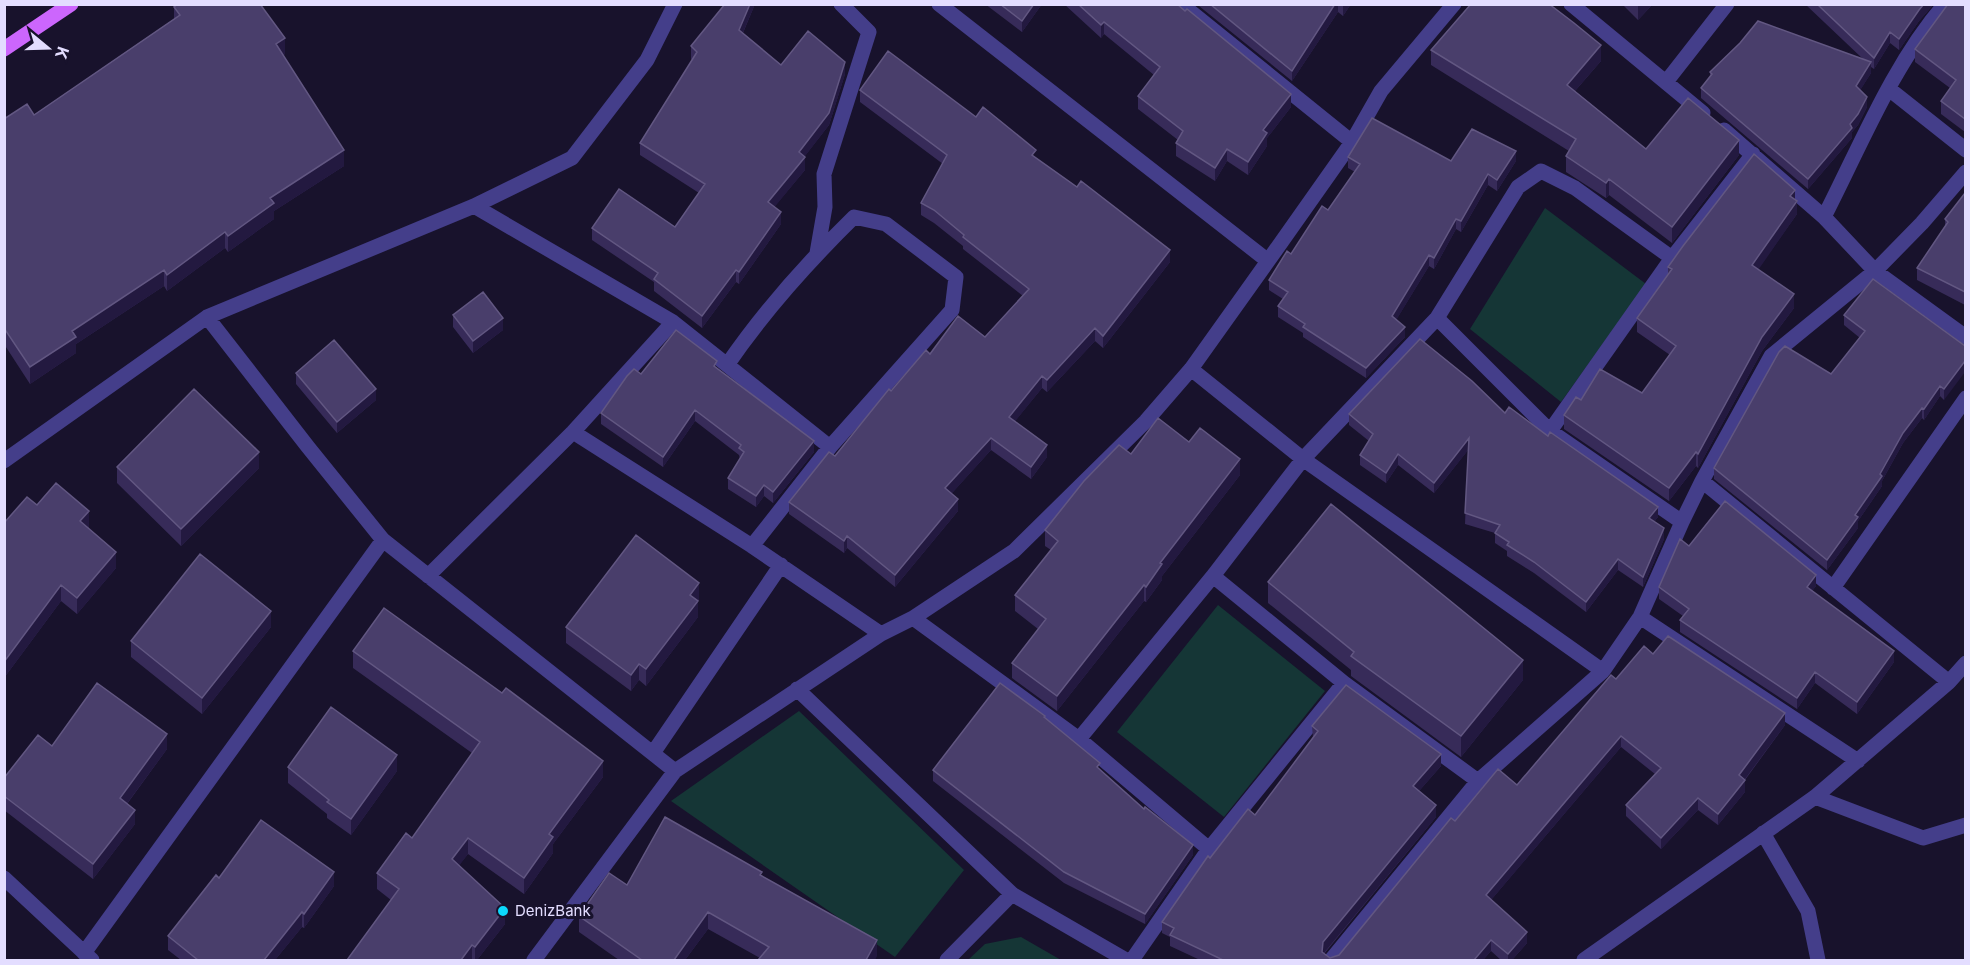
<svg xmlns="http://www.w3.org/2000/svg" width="1970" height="965" font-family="Inter,sans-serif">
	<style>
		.green { fill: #153636 }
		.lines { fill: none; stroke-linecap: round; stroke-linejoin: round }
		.minor { stroke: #443e8a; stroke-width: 15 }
		.major { stroke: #cc66fd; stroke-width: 15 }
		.wall { fill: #372b59 }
		.shaded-wall { fill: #231940 }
		.building { fill: #493e6b; stroke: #625782; stroke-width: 1.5 }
		.poi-dot { fill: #0cd8fc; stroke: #18122c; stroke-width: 2 }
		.labels { text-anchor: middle; stroke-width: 6; stroke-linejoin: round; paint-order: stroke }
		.poi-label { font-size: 15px; fill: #e3ddff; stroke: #18122c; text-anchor: start }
	</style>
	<rect width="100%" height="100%" fill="#18122c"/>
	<path class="green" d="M1545 208 1646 284 1561 402 1470 329Z
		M1218 605 1325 691 1224 817 1117 732Z
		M799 711 964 870 895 957 671 801Z
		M1021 937 1061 960H968L985 944Z"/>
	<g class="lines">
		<path class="minor" d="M939 4 1268 261
			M1181 4 1352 142
			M1571 4 1703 113
			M1666 82 1727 4
			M1889 89 1966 150
			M1724 130 1824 217 1875 271 1966 337
			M474 206 673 322 830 447
			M1824 217C1860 147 1893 64 1945 4
			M817 253 825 207 824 174 869 32 841 4
			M207 317 308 447 383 540 675 771
			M1437 318 1550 431 1682 522
			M727 365C764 311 808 262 854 217L886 224 956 277 952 310 830 447 752 546
			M1191 369 1303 459 1603 671 1640 617 1682 522 1702 481 1771 356 1875 271 1922 223 1966 172
			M1550 431 1672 258 1753 154
			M573 432 752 546 881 634
			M4 461 207 317 474 206 572 158 647 60 675 4
			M1702 481 1949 682
			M428 576 573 432 673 322
			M1213 576 1344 683 1478 781
			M1833 588 1966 398
			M1640 617 1858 761
			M913 618 1079 739 1209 849
			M797 689 1012 894 1126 960
			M1079 739 1213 576 1303 459 1437 318 1518 187 1541 171 1575 188 1672 258
			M653 753 781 565
			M1815 797 1923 838 1966 825
			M1763 833 1808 911 1818 960
			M4 878 92 960
			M84 953 383 540
			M534 960 675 771 881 634 913 618 1014 551 1146 421 1191 369 1268 261 1352 142 1381 91 1454 4
			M947 960 1012 894
			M1132 960 1209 849 1344 683
			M1331 960 1478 781 1603 671
			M1584 960 1815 797 1949 682 1966 663"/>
		<path class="major" d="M4 49 71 4"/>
	</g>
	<path class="wall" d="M755 4 743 33 781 65 845 74 829 125 804 157 805 170 774 207 781 224 739 284 736 282 702 328 654 291V282L592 240V228L675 227 699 193 640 155V143L692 60 691 59V46Z
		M985 4H1042L1022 32Z
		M1064 4H1177L1291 107 1267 138V146L1248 175 1227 161 1215 181 1176 156V143L1178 140 1138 109V96L1154 75 1104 34 1101 38Z
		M1199 4H1351L1343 16 1338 12 1292 81 1199 6Z
		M1622 4H1653L1638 20Z
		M1805 4H1934L1919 21 1899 50 1890 43 1874 69 1871 67V73L1860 90 1867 107 1858 125 1852 132V138L1808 189 1701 98V88L1710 77V72L1863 59Z
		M1965 4V132L1941 114V101L1950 88 1915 62V49Z
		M174 7 285 54 283 55 344 166 274 211V219L228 252 225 248 167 291 164 286 76 344V353L30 384 4 344V119L34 115 174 19Z
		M1431 50 1601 61 1575 91 1646 149 1739 155 1672 243 1609 195 1606 198 1566 172V156L1569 151 1431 65Z
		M860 90 976 117 1036 158 1170 262 1103 348 1095 341 1047 392 1042 388 1015 421 1047 457 1031 479 991 450 951 494 958 511 895 587 847 548 844 553 789 514V502L835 456 891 391 930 354 985 337 1023 296 963 249V246L934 223 921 215V203L943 164 860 102Z
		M1348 157 1451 161H1516L1497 191 1488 185 1461 232 1456 229 1434 269 1429 266 1396 320 1405 337 1366 378 1303 337V333L1278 317V306L1283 299 1269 290V280L1328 210 1355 172 1348 168Z
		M1965 193V305L1917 280V268L1945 227V219Z
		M1795 199 1797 214 1758 269 1794 308 1762 351 1698 468 1696 466 1669 501 1564 429V415L1642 393 1670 355 1637 332V318L1668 274V267Z
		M453 315 503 330 473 353 453 327Z
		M1844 315 1965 346 1944 400 1940 396 1924 420 1922 418 1903 443 1882 481V486L1858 521V528L1827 570 1714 479V468L1831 374 1860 338 1844 325Z
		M717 368 814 452 773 503 764 496 756 507 728 489V478L740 459 739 455 695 421 663 467 601 424V413L641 374Z
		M296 373 376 400 337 433 296 384Z
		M1505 413 1658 517 1654 522 1664 539 1643 587 1618 570 1586 612 1534 573 1507 556V551L1495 543V533L1465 524 1468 450 1434 493 1398 465 1386 483 1360 465V455L1369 441 1349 425V414Z
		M1189 442 1240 475 1162 576V580L1146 602 1144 601 1057 711 1012 678V663L1038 629 1015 611V595L1051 550 1045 546V530L1131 454Z
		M117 467 259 468 181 546 117 483Z
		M37 505 89 527 88 528 116 568 77 614 61 601 4 678V523Z
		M1689 546 1816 586 1812 591 1894 662 1857 714 1815 683 1797 709 1680 632V620L1683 616 1659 599V587Z
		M1268 582 1523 680 1461 757 1351 676V670L1268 603Z
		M699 599 698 601V617L646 686 639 680 631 691 566 643V627Z
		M271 627 202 714 131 657V641Z
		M353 651 603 777 553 844V853L524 894 468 854 459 865 505 924 477 960H347L391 900 377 889V873L412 838 472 753 353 668Z
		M1653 654 1785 725 1745 780V792L1718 825 1698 810 1661 849 1626 816V805L1655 774 1621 747 1491 900 1527 943 1512 960H1501L1491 951 1483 960H1200L1170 946V937L1162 933V922L1210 858 1255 815 1313 738 1312 726 1441 766 1419 791 1436 817 1324 954 1330 958 1339 955 1455 821 1517 785 1616 679Z
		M1045 718 1100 770 1193 855 1145 924 1064 883 933 781V770Z
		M52 746 167 749 127 804 135 824 93 879 4 810V778Z
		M288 767 397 771 351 835 327 818V814L288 783Z
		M762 876 877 956 760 958 708 929 685 960H619L579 932V916L627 885Z
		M219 878 334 886 304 928 302 927 275 960H181L168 950V936Z"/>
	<path class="shaded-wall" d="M750 4H755L739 42V30Z
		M1034 4H1042L1022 32V21Z
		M1335 4H1338V12L1292 81V71Z
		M1344 4H1351L1343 16V5Z
		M1639 4H1653L1638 20V5Z
		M1924 4H1934L1919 21 1899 50V39L1919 10Z
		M1104 22V34L1101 38V25Z
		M1890 32V43L1874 69V58Z
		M285 38V54L276 60V44Z
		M1601 45V61L1567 100V85Z
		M845 62V74L829 125 799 164V152Z
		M1871 62V73L1856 97V86Z
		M1291 94V107L1267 138V146L1248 175V162L1263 130Z
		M1867 97V107L1858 125 1852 132V138L1808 189V179L1850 124Z
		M1739 140V155L1672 243V227Z
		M1227 149V161L1215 181V168Z
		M344 150V166L274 211V219L228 252V236L270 198Z
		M1516 151V161L1497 191V180Z
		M805 157V170L768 215V202Z
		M1488 174V185L1461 232V221Z
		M1609 179V195L1606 198V183Z
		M1795 190V203L1797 201V214L1752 279V265L1790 196Z
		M781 212V224L739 284V272Z
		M1456 219V229L1434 269V258Z
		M225 232V248L167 291V275Z
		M1170 250V262L1103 348V336Z
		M1429 255V266L1392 327V316Z
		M164 270V286L76 344V353L30 384V367L72 331Z
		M736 270V282L702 328V316Z
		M1794 294V308L1762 351 1698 468V454L1762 337Z
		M503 318V330L473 353V341Z
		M1405 327V337L1366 378V368Z
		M1095 328V341L1047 392V380Z
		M1965 361V372L1944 400V389Z
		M1042 376V388L1009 429V417Z
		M1940 386V396L1924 420V409Z
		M376 389V400L337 433V422Z
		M1922 408V418L1903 443 1882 481V486L1858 521V528L1827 570V560L1880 474 1903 433Z
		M695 410V421L663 467V457Z
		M991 438V450L945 501V488Z
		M1469 438V449L1434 493V483Z
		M814 441V452L773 503V492Z
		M1047 445V457L1031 479V467Z
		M259 452V468L181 546V529Z
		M1696 452V466L1669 501V488Z
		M1398 454V465L1386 483V473Z
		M1240 459V475L1162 576V580L1146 602V587L1160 563Z
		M764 485V496L756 507V496Z
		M958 499V511L895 587V575Z
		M1658 507V517L1649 528V518Z
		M89 511V527L80 537V521Z
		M1664 528V539L1643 587V577Z
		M847 536V548L844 553V541Z
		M116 552V568L77 614V598Z
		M1618 559V570L1586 612V602Z
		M1816 575V586L1807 598V587Z
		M699 583V599L690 611 698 601V617L646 686V669L690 595Z
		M61 585V601L4 678V662Z
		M1144 585V601L1057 711V696Z
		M271 611V627L202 714V698Z
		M1894 651V662L1857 714V702Z
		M1523 660V680L1461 757V736Z
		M639 664V680L631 691V675Z
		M1815 672V683L1797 709V698Z
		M1785 713V725L1739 787V775Z
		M167 734V749L120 813V798Z
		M1621 736V747L1486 906V895Z
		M1441 754V766L1413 798V786Z
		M397 755V771L351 835V819Z
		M603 761V777L553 844V853L524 894V878L549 834Z
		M1745 780V792L1718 825V814Z
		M1698 798V810L1661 849V838Z
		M1436 805V817L1323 954 1322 952 1323 942Z
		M135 810V824L93 879V864Z
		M468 838V854L452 875V859Z
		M1193 845V855L1145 924V914Z
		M334 872V886L304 928V914Z
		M505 908V924L477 960H475V947Z
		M302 912V927L275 960H264Z
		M708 912V929L685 960H674Z
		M1527 932V943L1512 960H1508V954Z
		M877 940V956L875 960H866Z
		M1491 940V951L1483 960H1474Z
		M472 945V960H461Z"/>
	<path class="building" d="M178 4H260L285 38 276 44 344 150 270 198 274 203 228 236 225 232 167 275 164 270 72 331 76 337 30 367 4 328V119L27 104 34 115 180 15 174 7Z
		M725 4H750L739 30 781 65 808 31 845 62 829 113 799 152 805 157 768 202 781 212 739 272 736 270 702 316 654 279 658 273 592 228 619 189 675 227 705 184 640 143 697 52 691 46Z
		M1000 4H1034L1022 21Z
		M1078 4H1177L1185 11 1187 9 1291 94 1263 130 1267 133 1248 162 1227 149 1215 168 1176 143 1183 131 1138 96 1160 67 1104 22 1101 25Z
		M1210 4H1335L1292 71Z
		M1471 4H1549L1574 23 1601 45 1567 85 1646 149 1688 98 1739 140 1672 227 1609 179 1606 183 1566 156 1576 139 1431 50Z
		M1817 4H1924L1919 10 1899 39 1890 32 1874 58Z
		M1948 4H1965V119L1941 101 1956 80 1915 49Z
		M1758 21 1871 62 1856 86 1867 97 1858 114 1850 124 1852 128 1808 179 1701 88 1712 74 1710 72 1740 43Z
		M888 51 976 117 983 107 1036 150 1032 155 1077 187 1081 181 1170 250 1103 336 1095 328 1047 380 1042 376 1009 417 1047 445 1031 467 991 438 945 488 958 499 895 575 847 536 844 541 789 502 829 452 835 456 889 389 891 391 926 350 930 354 958 316 985 337 1029 289 963 237 964 235 934 210 921 203 947 155 860 90Z
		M1372 118 1451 161 1472 129 1516 151 1497 180 1488 174 1461 221 1456 219 1434 258 1429 255 1392 316 1405 327 1366 368 1303 327 1305 324 1278 306 1288 292 1269 280 1287 251 1291 254 1322 206 1328 210 1360 164 1348 157Z
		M1754 154 1795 190 1790 196 1797 201 1752 265 1794 294 1762 337 1698 454 1696 452 1669 488 1564 415 1576 397 1581 400 1600 369 1642 393 1676 346 1637 318 1672 269 1668 267 1683 246Z
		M1965 193V292L1917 268 1948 222 1945 219Z
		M1873 279 1965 346V361L1944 389 1940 386 1924 409 1922 408 1903 433 1880 474 1882 476 1855 515 1858 517 1827 560 1714 468 1779 352 1785 346 1831 374 1865 331 1844 315Z
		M483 292 503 318 473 341 453 315Z
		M676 330 717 361 714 366 814 441 773 492 764 485 756 496 728 478 744 452 739 448 741 445 695 410 663 457 601 413 627 376 634 369 641 374Z
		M1420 339 1472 381 1505 413 1509 407 1548 436 1550 432 1658 507 1649 518 1664 528 1643 577 1618 559 1586 602 1534 562 1507 545 1509 542 1495 533 1500 525 1465 513 1469 438 1434 483 1398 454 1386 473 1360 455 1373 434 1349 414Z
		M334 340 376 389 337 422 296 373Z
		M194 389 259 452 181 529 117 467Z
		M1158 418 1189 442 1200 428 1240 459 1160 563 1162 564 1146 587 1144 585 1057 696 1012 663 1046 619 1015 595 1058 541 1045 530 1084 481 1119 445 1131 454Z
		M56 483 89 511 80 521 116 552 77 598 61 585 4 662V523L27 497 37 505Z
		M1725 501 1816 575 1807 587 1894 651 1857 702 1815 672 1797 698 1680 620 1689 609 1659 587 1680 539 1689 546Z
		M1331 504 1523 660 1461 736 1351 656 1354 652 1268 582Z
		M636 535 699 583 690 595 698 601 646 669 639 664 631 675 566 627Z
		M200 554 271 611 202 698 131 641Z
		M384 608 502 693 506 688 603 761 549 834 553 837 524 878 468 838 452 859 505 908 475 947 472 945 461 960H347L399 889 377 873 406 833 412 838 480 742 353 651Z
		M1668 636 1785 713 1739 775 1745 780 1718 814 1698 798 1661 838 1626 805 1661 768 1621 736 1486 895 1527 932 1508 954 1491 940 1474 960H1223L1170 935 1174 928 1162 922 1208 856 1210 858 1248 809 1255 815 1318 731 1312 726 1346 685 1441 754 1413 786 1436 805 1323 942 1322 952 1330 958 1339 955 1451 818 1455 821 1498 769 1517 785 1611 675 1616 679 1644 646 1653 654Z
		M97 683 167 734 120 798 135 810 93 864 4 796V778L38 735 52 746Z
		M1000 683 1045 716 1044 717 1100 763 1097 767 1144 809 1145 807 1193 845 1145 914 1064 872 933 770Z
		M331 707 397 755 351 819 327 802 329 800 288 767Z
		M665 817 762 872 760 875 877 940 866 960H758L769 947 708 912 674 960H642L579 916 609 873 627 885Z
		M261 820 334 872 304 914 302 912 264 960H198L168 936 216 875 219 878Z"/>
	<circle class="poi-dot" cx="503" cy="911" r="6"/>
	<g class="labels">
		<g class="poi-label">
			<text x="515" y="916">DenizBank</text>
		</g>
	</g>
	<rect width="1970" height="965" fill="none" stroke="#e3ddff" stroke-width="12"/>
	<g transform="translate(48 48) rotate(109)" stroke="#18122c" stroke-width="4.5" paint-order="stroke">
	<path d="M0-4.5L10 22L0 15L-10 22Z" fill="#e3ddff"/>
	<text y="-9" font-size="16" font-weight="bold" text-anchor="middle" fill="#e3ddff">K</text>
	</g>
</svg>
